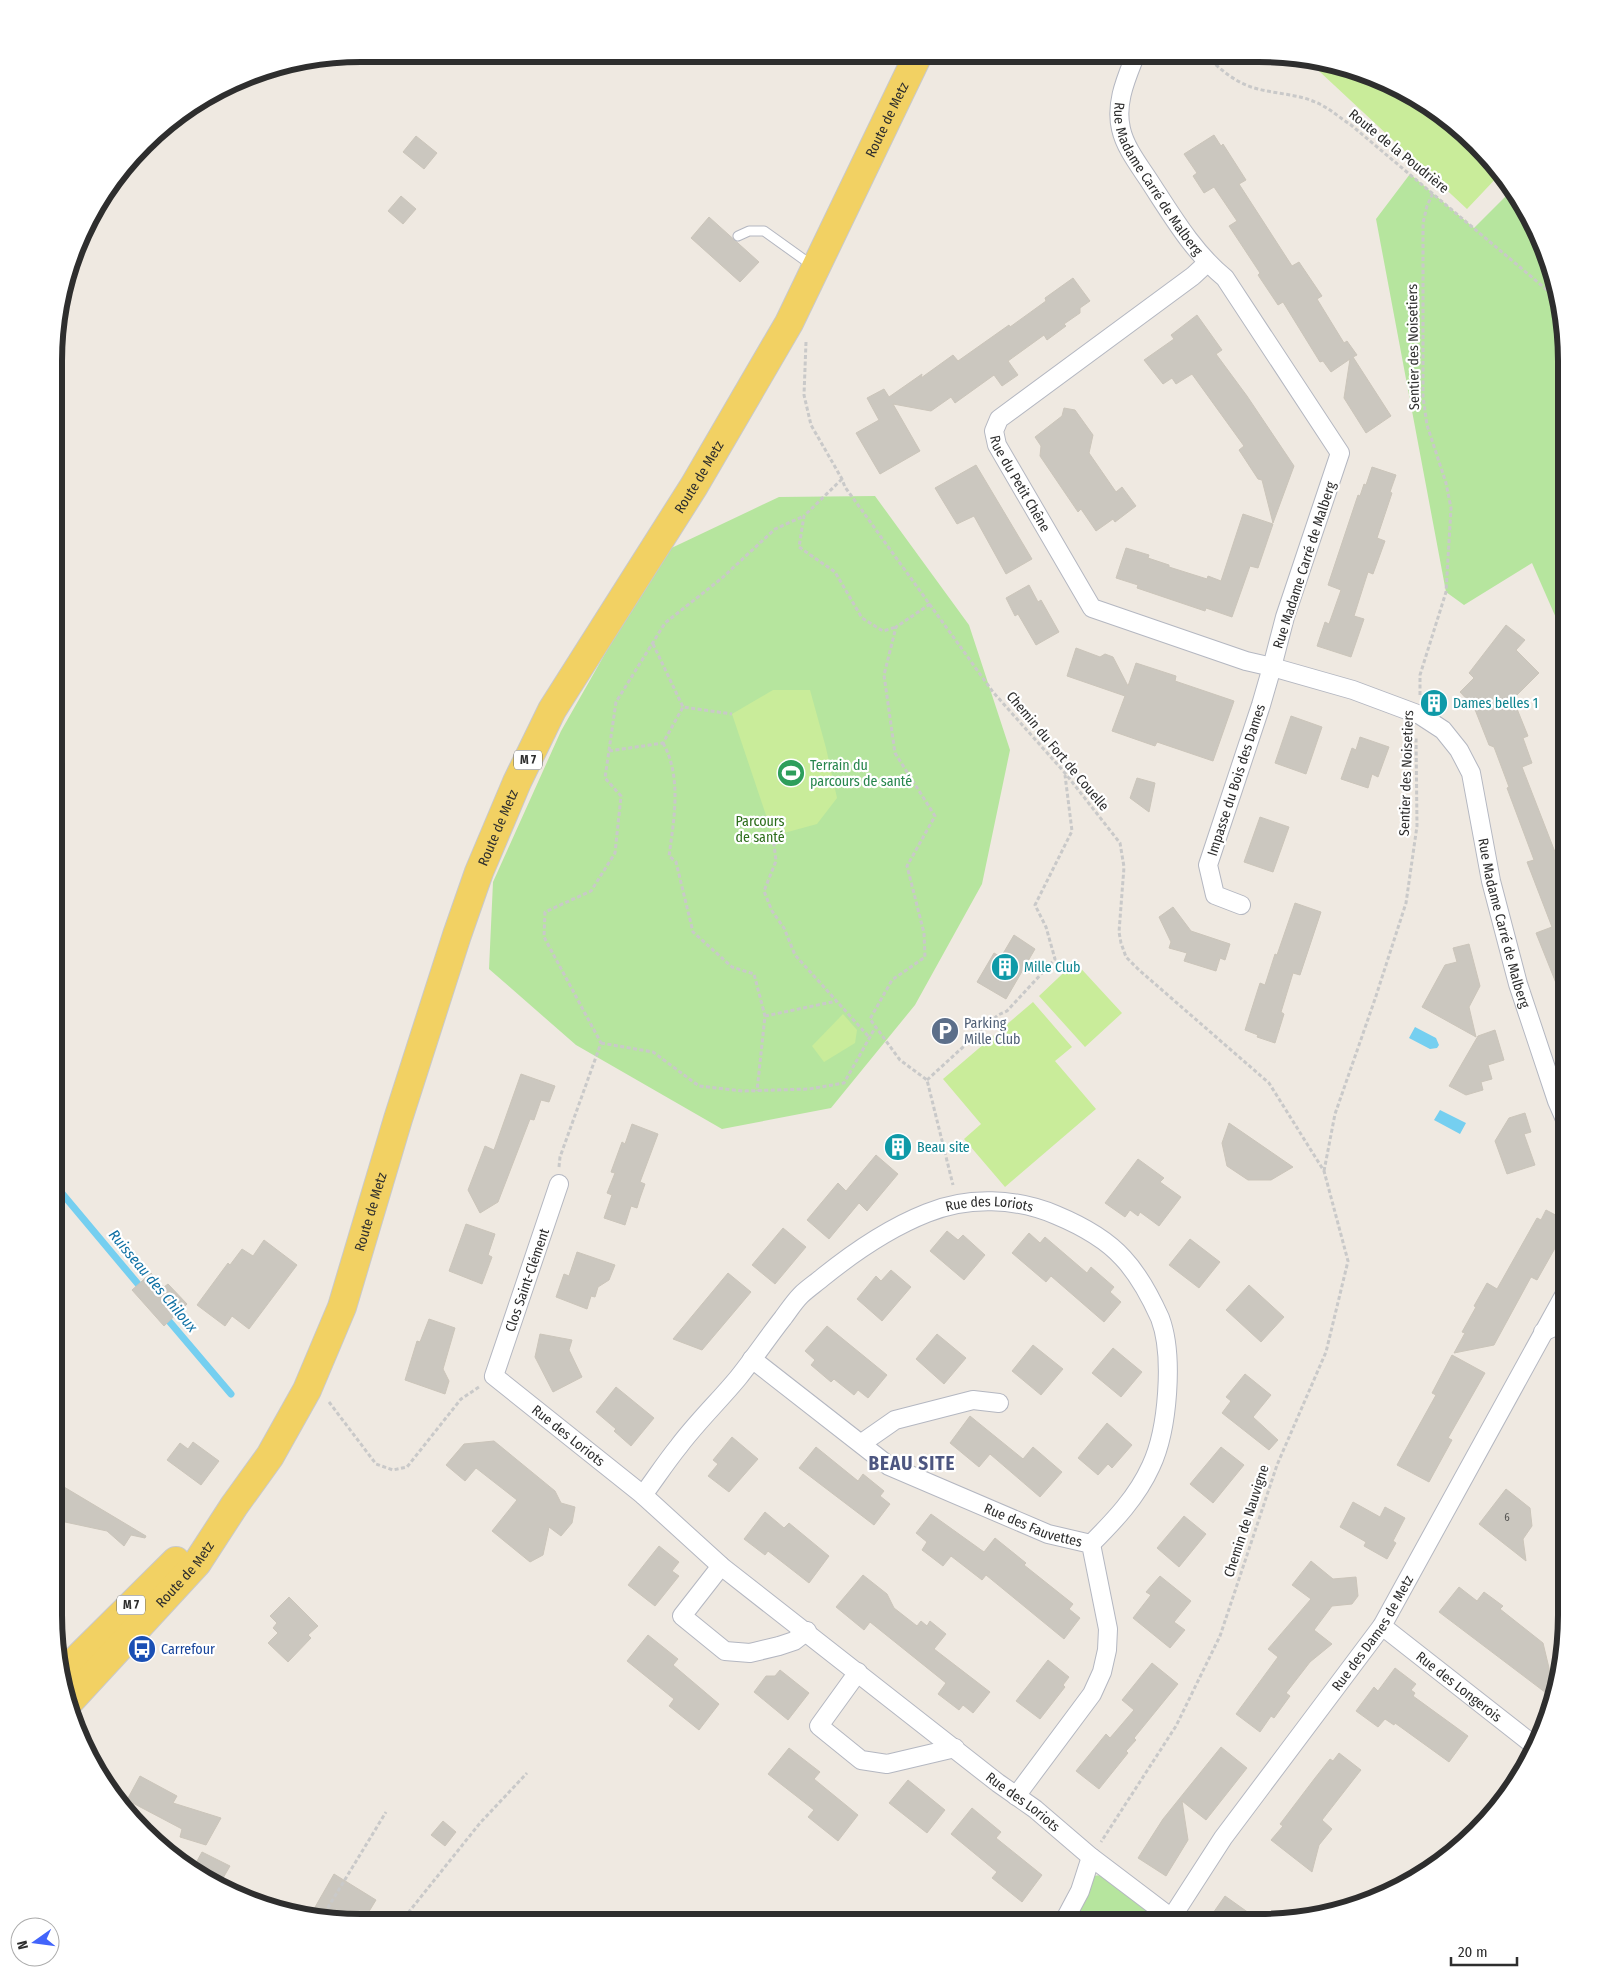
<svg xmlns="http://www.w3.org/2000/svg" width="1621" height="1977" font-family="'Fira Sans Condensed',sans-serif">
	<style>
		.green { fill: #b6e59e }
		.pitch { fill: #c9ec9a }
		.water { fill: #75cff0 }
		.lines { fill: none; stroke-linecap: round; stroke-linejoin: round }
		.stream { stroke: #75cff0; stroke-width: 7 }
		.building { fill: #cbc7bf; stroke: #cbc5ba }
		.lane-casing { stroke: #b4b7c1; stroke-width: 11 }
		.street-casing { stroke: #b4b7c1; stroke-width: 20 }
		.primary-casing { stroke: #c9c9c9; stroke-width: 30 }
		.path { stroke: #c9c9c9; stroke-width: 3; stroke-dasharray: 4 2.5; stroke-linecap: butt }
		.lane { stroke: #fff; stroke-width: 9 }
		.street { stroke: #fff; stroke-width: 18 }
		.primary { stroke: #f2d163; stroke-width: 28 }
		.labels { text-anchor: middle; stroke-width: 4.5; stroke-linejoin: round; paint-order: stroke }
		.number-label { font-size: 11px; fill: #555452 }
		.shield { fill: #fff; stroke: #6d6d6d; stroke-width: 1 }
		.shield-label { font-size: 12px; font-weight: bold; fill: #2e2e2e }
		.street-label { font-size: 14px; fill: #2e2e2e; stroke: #fff }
		.culture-label { font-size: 14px; fill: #0d838f; stroke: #fff; text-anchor: start }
		.leisure-label { font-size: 14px; fill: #27864d; stroke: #fff; text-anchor: start }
		.park-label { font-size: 14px; fill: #2c6e1b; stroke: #fff }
		.service-label { font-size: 14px; fill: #4e5e75; stroke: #fff; text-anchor: start }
		.transit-label { font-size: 14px; fill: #164399; stroke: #fff; text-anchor: start }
		.water-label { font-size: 15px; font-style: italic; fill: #0d6fa3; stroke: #fff }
		.district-label { font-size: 19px; font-weight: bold; letter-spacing: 1px; fill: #4d5680; stroke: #fff }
		.rim { fill: none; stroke: #2e2e2e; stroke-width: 6 }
	</style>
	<rect width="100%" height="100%" fill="#efe9e1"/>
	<path class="green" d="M1410 174 1474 228 1513 189 1526 208 1557 282 1567 361V643L1532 563 1464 605 1446 592 1376 219Z
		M875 496 969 625 1010 750 982 884 915 1005 831 1108 722 1129 576 1045 489 969 493 882 561 731 663 552 779 497Z
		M1103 1875 1165 1923H1067L1091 1876Z"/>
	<path class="pitch" d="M1305 58 1377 77 1431 106 1491 158 1501 173 1467 209Z
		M773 690H810L826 748 837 798 817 824 773 836 732 714Z
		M1075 962 1122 1013 1085 1047 1039 996Z
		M1033 1002 1072 1047 1055 1061 1096 1109 1005 1187 964 1139 981 1124 943 1079Z
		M843 1014 857 1030 855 1043 824 1062 812 1046Z"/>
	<path class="water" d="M1415 1027 1436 1038 1439 1045 1437 1048 1430 1049 1409 1038Z
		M1440 1110 1466 1123 1460 1134 1434 1120Z"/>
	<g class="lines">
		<path class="stream" d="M55 1185 143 1290
			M163 1314 231 1394"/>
	</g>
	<path class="building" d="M1214 135 1221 146 1223 144 1246 180 1239 184 1292 266 1299 262 1322 296 1317 299 1344 343 1347 341 1357 355 1353 357 1391 416 1366 433 1344 398 1350 359 1331 372 1323 361 1320 362 1283 302 1278 305 1258 275 1260 273 1229 226 1237 221 1214 187 1204 193 1193 176 1197 173 1184 154Z
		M416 136 437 153 424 169 403 152Z
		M401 196 416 209 403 224 388 211Z
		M709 217 759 262 740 282 691 238Z
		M1073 278 1090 301 1080 308V313L1064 324 1066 326 1047 340 1044 335 1008 361 1018 375 1002 386 994 375 955 403 951 397 931 411 893 404 920 451 880 474 856 433 879 420 867 398 884 389 889 397 922 374 921 378 953 355 958 361 1009 325 1010 327 1046 301 1045 298Z
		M1197 315 1222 350 1216 354 1247 396 1294 466 1273 523 1262 480 1258 479 1239 450 1244 446 1192 374 1176 384 1172 378 1163 384 1144 360 1174 339 1171 335Z
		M1064 408 1075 410 1093 435 1089 453 1116 492 1122 487 1136 506 1115 522 1113 519 1096 531 1081 509 1078 512 1040 456 1041 446 1035 437 1062 416Z
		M976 465 1032 559 1006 574 974 516 957 524 935 488Z
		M1372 467 1396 475 1390 492 1392 493 1377 538 1385 541 1373 574 1368 572 1354 616 1364 619 1351 657 1317 646 1325 622 1329 624 1341 590 1328 585 1358 495 1360 496 1364 484 1366 485Z
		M1243 514 1273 524 1258 568 1250 566 1232 617 1206 608 1205 611 1137 588 1138 585 1116 578 1126 548 1149 555 1148 558 1169 565V567L1207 579 1208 576 1221 581Z
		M1029 585 1038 602 1041 600 1059 632 1036 645 1018 614 1015 616 1006 598Z
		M1506 625 1525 640 1516 650 1539 673 1513 699 1528 736 1523 738 1532 763 1522 767 1555 852 1562 849 1567 863 1566 1008 1536 933 1552 927 1527 862 1534 860 1507 788 1509 787 1494 747 1489 745 1474 707 1460 692 1474 678 1469 673Z
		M1076 648 1100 657 1105 654 1113 657 1128 686 1136 663 1176 676 1175 681 1234 701 1213 761 1157 742 1155 746 1112 731 1125 696 1067 676Z
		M1291 716 1322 727 1306 774 1275 763Z
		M1360 737 1389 747 1378 777 1372 774 1368 788 1341 779 1352 748 1356 750Z
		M1137 778 1155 783 1149 812 1130 798Z
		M1260 817 1289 827 1273 872 1244 862Z
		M1295 903 1321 912 1300 975 1293 973 1281 1012 1284 1014 1275 1043 1257 1037 1258 1035 1245 1030 1260 983 1265 985 1275 954 1277 955Z
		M1173 907 1191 931 1230 944 1225 960 1220 958 1216 971 1184 961 1187 953 1169 948 1171 942 1159 917Z
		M1014 935 1035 949 1006 999 977 982 994 953 1001 957Z
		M1469 944 1480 986 1469 1007 1476 1037 1422 1007 1445 965 1457 962 1453 948Z
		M1495 1030 1504 1060 1488 1065 1492 1079 1481 1082 1483 1090 1466 1095 1449 1086 1478 1036Z
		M521 1074 555 1086 549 1102 541 1100 534 1120 530 1119 498 1202 480 1213 468 1190 485 1146 494 1150Z
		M1525 1113 1531 1132 1524 1134 1535 1165 1507 1174 1495 1141 1509 1118Z
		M1229 1123 1293 1167 1271 1180H1248L1227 1166 1222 1143Z
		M632 1124 658 1134 640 1182 645 1184 640 1198 637 1208 631 1206 625 1225 604 1218 612 1195 607 1193 615 1173 611 1172 622 1142 625 1144Z
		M876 1155 898 1174 867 1211 859 1203 829 1239 807 1220 838 1183 846 1191Z
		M1138 1159 1164 1178 1160 1182 1181 1197 1159 1226 1140 1212 1138 1216 1130 1210 1125 1217 1105 1203Z
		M1546 1210 1567 1221V1227L1537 1280 1531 1277 1494 1345 1454 1353 1465 1333 1462 1332 1476 1307 1474 1306 1487 1283 1497 1289 1537 1218 1541 1220Z
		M466 1224 495 1234 488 1255 492 1257 482 1284 449 1271Z
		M783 1228 806 1247 775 1284 752 1265Z
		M947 1231 958 1240 963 1235 985 1255 964 1280 930 1251Z
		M1029 1233 1040 1243 1045 1237 1087 1273 1091 1267 1114 1287 1110 1292 1121 1302 1104 1322 1051 1276 1046 1282 1012 1253Z
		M1190 1239 1220 1262 1199 1288 1169 1265Z
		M264 1240 297 1265 249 1329 232 1316 225 1326 197 1305 228 1263 230 1265 242 1249 253 1256Z
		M577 1252 615 1265 609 1280 598 1287 595 1297 591 1296 587 1309 556 1297 564 1274 569 1276Z
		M891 1270 911 1287 882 1321 857 1299 876 1276 881 1281Z
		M151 1273 164 1287 168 1284 187 1304 164 1326 132 1290Z
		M728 1273 751 1292 702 1350 673 1339Z
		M1249 1285 1284 1317 1261 1342 1226 1310Z
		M429 1319 455 1328 443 1369 449 1381 445 1394 405 1380 417 1341 420 1342Z
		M827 1326 887 1375 868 1398 858 1390 854 1395 834 1379 831 1382 811 1365 815 1360 805 1351Z
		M540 1334 572 1340 569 1350 582 1377 553 1392 535 1357Z
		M937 1334 966 1358 944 1384 916 1359Z
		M1033 1345 1063 1369 1041 1395 1012 1371Z
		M1113 1348 1142 1372 1121 1397 1092 1373Z
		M1452 1355 1485 1373 1448 1438 1452 1440 1429 1482 1397 1465 1436 1395 1432 1393Z
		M1245 1374 1271 1395 1253 1417 1278 1440 1269 1450 1222 1413 1231 1401 1226 1397Z
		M616 1387 654 1418 631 1446 614 1431 616 1429 596 1412Z
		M970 1416 1023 1459 1033 1447 1062 1472 1040 1497 990 1454 979 1467 950 1443Z
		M1107 1423 1132 1445 1112 1468 1108 1464 1098 1475 1078 1458Z
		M732 1437 758 1459 729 1492 708 1476 718 1464 713 1460Z
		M494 1441 555 1491 561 1503 575 1507 572 1523 561 1536 549 1527 543 1555 530 1562 492 1531 517 1500 476 1468 465 1481 446 1465 464 1444Z
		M193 1442 219 1461 201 1485 167 1460 180 1443 188 1449Z
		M816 1447 858 1481 863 1474 884 1491 880 1496 890 1504 874 1525 799 1468Z
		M1221 1447 1244 1465 1213 1503 1190 1484Z
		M54 1481 146 1536 145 1538 131 1535 124 1546 107 1531 65 1522 54 1513Z
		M1506 1489 1530 1508 1532 1526 1523 1539 1526 1561 1479 1524Z
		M1353 1502 1380 1517 1385 1507 1405 1518 1393 1541 1396 1543 1387 1559 1364 1546 1366 1542 1340 1527Z
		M765 1512 784 1528 789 1523 829 1556 809 1583 768 1551 765 1555 744 1539Z
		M931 1514 984 1552 995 1538 1026 1563 1024 1565 1073 1604 1069 1609 1080 1618 1064 1639 986 1575 982 1580 951 1556 943 1566 922 1550 927 1542 916 1533Z
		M1184 1516 1206 1534 1179 1567 1157 1548Z
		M659 1546 679 1562 672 1571 679 1576 655 1606 628 1585Z
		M1311 1561 1333 1579 1356 1577 1358 1596 1352 1604 1332 1606 1314 1630 1332 1644 1310 1662 1286 1693 1290 1696 1274 1718 1271 1716 1260 1732 1236 1714 1278 1657 1268 1649 1311 1599 1292 1585Z
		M863 1575 887 1594 894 1608 917 1626 921 1621 927 1626 930 1621 946 1634 934 1649 990 1692 973 1713 963 1705 959 1710 938 1694 946 1683 870 1622 864 1630 836 1607Z
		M1160 1576 1191 1601 1174 1622 1185 1630 1170 1648 1133 1618 1151 1595 1146 1592Z
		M1459 1587 1477 1601 1484 1592 1503 1606 1500 1609 1543 1643 1555 1693 1554 1699 1439 1612Z
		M289 1597 318 1626 308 1635 311 1638 288 1662 268 1643 278 1633 273 1628 277 1623 270 1616Z
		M648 1635 678 1659 673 1665 719 1704 699 1730 669 1706 674 1699 627 1661Z
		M1048 1660 1069 1677 1063 1685 1065 1687 1040 1719 1016 1701Z
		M1152 1663 1178 1684 1134 1738 1136 1740 1126 1751 1128 1753 1099 1789 1076 1771 1106 1734 1110 1738 1134 1710 1122 1700Z
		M1395 1668 1416 1684 1411 1690 1415 1693 1413 1696 1468 1736 1449 1762 1395 1723 1394 1725 1385 1719 1378 1727 1356 1711 1374 1687 1378 1691Z
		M780 1670 809 1693 788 1720 754 1692 766 1676H775Z
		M1221 1747 1247 1768 1206 1820 1182 1801 1188 1840 1166 1876 1138 1858 1163 1819Z
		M789 1748 820 1772 814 1779 858 1815 838 1841 808 1817 814 1810 768 1774Z
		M1339 1753 1361 1770 1322 1820 1332 1829 1319 1845 1312 1872 1271 1840 1283 1826 1280 1824 1315 1778 1330 1759 1333 1761Z
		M140 1776 177 1796 173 1803 221 1818 206 1845 180 1837 182 1829 127 1800Z
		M908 1780 945 1810 927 1833 889 1803Z
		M972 1808 1001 1832 996 1838 1042 1875 1022 1902 992 1878 997 1872 951 1834Z
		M443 1821 456 1832 445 1846 431 1835Z
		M202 1852 230 1866 219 1885 191 1872Z
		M334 1874 376 1900 362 1923H341L310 1916Z
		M1225 1896 1263 1923H1206Z"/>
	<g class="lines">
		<defs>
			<path id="lane" d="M738 236 749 231H764L813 266"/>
			<g id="street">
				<path id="s1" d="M1135 56C1126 79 1115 103 1121 129 1125 147 1138 164 1148 179 1171 214 1192 251 1225 278L1340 453 1285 617 1272 667 1353 690 1420 715 1443 730 1459 750 1471 773 1491 881 1518 984 1557 1101 1567 1124"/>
				<path id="s2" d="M1207 263 1193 276 999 419 994 431 997 445 1092 608 1246 661 1272 667 1261 705 1208 865 1215 895 1241 905"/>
				<path id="s3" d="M559 1184 494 1376 643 1495 721 1566 998 1783 1035 1809 1091 1857 1178 1923"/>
				<path d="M1543 1332 1567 1321"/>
				<path id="s4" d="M752 1359 889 1466 1048 1534 1091 1544 1108 1629 1107 1650 1102 1672 1092 1694 1016 1796"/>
				<path d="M862 1443 895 1420 973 1400 999 1403"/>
				<path id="s5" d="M643 1495C655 1479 666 1462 679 1446 697 1422 719 1401 738 1378 754 1358 768 1337 783 1318 789 1310 794 1302 801 1295 807 1289 816 1283 823 1277 854 1252 889 1228 927 1213 968 1196 1016 1198 1056 1215 1080 1225 1105 1238 1123 1258 1138 1274 1151 1298 1160 1318 1174 1355 1168 1430 1151 1466 1137 1497 1114 1521 1091 1544"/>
				<path d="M721 1566 682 1616 725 1651 750 1653 779 1646 794 1641 807 1631"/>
				<path id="s6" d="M1382 1626 1535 1746"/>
				<path d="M858 1672 819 1726 861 1760 887 1764 955 1748"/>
				<path id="s7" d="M1172 1917 1223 1838 1382 1626 1567 1290"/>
				<path d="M1063 1923 1080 1891 1091 1857"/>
			</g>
			<g id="primary">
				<path d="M62 1674 176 1561"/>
				<path id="s8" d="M68 1703 197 1563 234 1506 270 1456 307 1390 342 1307 398 1119 457 935 479 872 517 782 552 710 694 486 789 323 918 55"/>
			</g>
		</defs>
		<use href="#lane" class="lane-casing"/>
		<use href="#street" class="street-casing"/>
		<use href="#primary" class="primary-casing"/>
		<path class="path" d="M1206 56C1221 70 1237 84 1258 89 1277 94 1297 94 1315 102 1328 107 1340 118 1351 125L1559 300
			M806 342 804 395 811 425 842 479 845 487 993 692 1065 773 1120 843 1124 867 1119 932 1121 943 1126 957 1139 970 1269 1083 1324 1171 1348 1261 1326 1352 1277 1465 1220 1636 1176 1726 1101 1842
			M842 479 804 516 799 547 835 572 862 618 883 631 896 627
			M930 604 896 627 884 675 895 753 935 816 907 866 924 933 925 957 892 980 870 1019 900 1060 927 1080 953 1185
			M653 644 683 707 732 714
			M1420 695V675L1446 592 1451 508 1446 483 1427 425 1423 397V223L1427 206 1433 193
			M663 743C682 777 674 819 669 856L676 862 693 932 732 967 754 974 765 1016 757 1091
			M609 751 663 743 683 707
			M773 836 776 861 764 891 772 911 784 928 795 955 869 1037
			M765 1016 837 1001
			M601 1043 653 1052 699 1086 743 1091 809 1089 844 1083 875 1028
			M927 1080 998 1015 1007 1011 1055 959 1046 927 1035 905 1072 831 1065 775
			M559 1167 560 1157 601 1043 544 937 545 912 591 891 615 853 621 796 605 778 616 702 665 623 722 578 775 529 804 516
			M1324 1171 1335 1114 1375 999 1406 903 1417 826 1416 736
			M329 1402 376 1464 393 1470 407 1467 461 1399 479 1387
			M321 1919 386 1812
			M400 1923 480 1823 527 1773"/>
		<use href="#lane" class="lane"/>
		<use href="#street" class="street"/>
		<use href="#primary" class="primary"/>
	</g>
	<defs>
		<symbol id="building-disc" viewBox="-11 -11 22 22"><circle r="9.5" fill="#0f9aa8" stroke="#fff"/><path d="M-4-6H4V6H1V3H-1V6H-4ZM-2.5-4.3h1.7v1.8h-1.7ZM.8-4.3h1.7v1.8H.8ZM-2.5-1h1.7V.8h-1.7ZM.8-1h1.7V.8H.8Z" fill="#fff"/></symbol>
		<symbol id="stadium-disc" viewBox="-11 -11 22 22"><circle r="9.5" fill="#2e9e5b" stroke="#fff"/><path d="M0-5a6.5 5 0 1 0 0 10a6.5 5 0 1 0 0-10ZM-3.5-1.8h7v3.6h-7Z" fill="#fff"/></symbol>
		<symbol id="parking-disc" viewBox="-11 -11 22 22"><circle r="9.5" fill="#5c6f8a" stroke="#fff"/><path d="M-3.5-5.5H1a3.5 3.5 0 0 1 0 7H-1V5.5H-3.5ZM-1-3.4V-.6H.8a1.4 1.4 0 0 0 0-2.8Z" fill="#fff"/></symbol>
		<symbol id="bus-disc" viewBox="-11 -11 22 22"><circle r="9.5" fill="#1a4fb4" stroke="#fff"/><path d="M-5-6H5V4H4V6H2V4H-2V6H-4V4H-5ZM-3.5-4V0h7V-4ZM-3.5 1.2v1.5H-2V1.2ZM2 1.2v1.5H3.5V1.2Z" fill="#fff"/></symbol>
	</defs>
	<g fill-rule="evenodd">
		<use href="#building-disc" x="1418" y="687" width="32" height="32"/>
		<use href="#stadium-disc" x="775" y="757" width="32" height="32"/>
		<use href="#building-disc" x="989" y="951" width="32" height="32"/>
		<use href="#parking-disc" x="929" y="1015" width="32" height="32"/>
		<use href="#building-disc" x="882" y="1131" width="32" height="32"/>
		<use href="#bus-disc" x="126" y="1633" width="32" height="32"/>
	</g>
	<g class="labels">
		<g class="number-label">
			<text x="1507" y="1521">6</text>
		</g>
		<g class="shield">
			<rect x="514" y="750.5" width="28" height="19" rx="4"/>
			<rect x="117" y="1595.5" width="28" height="19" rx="4"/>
		</g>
		<g class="shield-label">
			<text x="528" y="764">M 7</text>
			<text x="131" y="1609">M 7</text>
		</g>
		<g class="street-label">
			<text dy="5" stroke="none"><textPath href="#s8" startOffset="1799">Route de Metz</textPath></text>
			<text transform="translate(1399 151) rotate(39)" y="5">Route de la Poudrière</text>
			<text dy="5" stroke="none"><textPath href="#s1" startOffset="136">Rue Madame Carré de Malberg</textPath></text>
			<text transform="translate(1413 347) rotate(-91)" y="5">Sentier des Noisetiers</text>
			<text dy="5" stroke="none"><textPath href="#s8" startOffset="1395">Route de Metz</textPath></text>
			<text dy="5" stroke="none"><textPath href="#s2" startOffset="332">Rue du Petit Chêne</textPath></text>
			<text transform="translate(1304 565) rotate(-72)" y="5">Rue Madame Carré de Malberg</text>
			<text transform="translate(1058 751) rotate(50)" y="5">Chemin du Fort de Couelle</text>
			<text transform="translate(1406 773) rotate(-88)" y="5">Sentier des Noisetiers</text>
			<text transform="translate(1236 780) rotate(-72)" y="5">Impasse du Bois des Dames</text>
			<text dy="5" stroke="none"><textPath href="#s8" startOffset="990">Route de Metz</textPath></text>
			<text dy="5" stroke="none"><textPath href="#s1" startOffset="1081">Rue Madame Carré de Malberg</textPath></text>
			<text dy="5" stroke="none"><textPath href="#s5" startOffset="470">Rue des Loriots</textPath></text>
			<text dy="5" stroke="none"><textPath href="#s8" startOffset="585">Route de Metz</textPath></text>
			<text transform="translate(527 1280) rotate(-71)" y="5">Clos Saint-Clément</text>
			<text dy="5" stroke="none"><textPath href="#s3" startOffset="298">Rue des Loriots</textPath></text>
			<text transform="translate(1246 1521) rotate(-72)" y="5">Chemin de Nauvigne</text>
			<text dy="5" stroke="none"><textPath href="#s4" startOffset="330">Rue des Fauvettes</textPath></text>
			<text dy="5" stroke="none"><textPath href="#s8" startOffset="174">Route de Metz</textPath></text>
			<text dy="5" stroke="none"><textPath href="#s7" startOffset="348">Rue des Dames de Metz</textPath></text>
			<text dy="5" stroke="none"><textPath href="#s6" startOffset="98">Rue des Longerois</textPath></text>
			<text dy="5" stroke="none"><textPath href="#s3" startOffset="882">Rue des Loriots</textPath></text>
		</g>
		<g class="culture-label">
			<text x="1453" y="708">Dames belles 1</text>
			<text x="1024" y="972">Mille Club</text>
			<text x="917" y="1152">Beau site</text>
		</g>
		<g class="leisure-label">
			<text x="810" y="770">Terrain du<tspan x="810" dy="16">parcours de santé</tspan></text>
		</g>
		<g class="park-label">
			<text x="760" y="826">Parcours<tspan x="760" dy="16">de santé</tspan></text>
		</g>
		<g class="service-label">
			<text x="964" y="1028">Parking<tspan x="964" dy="16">Mille Club</tspan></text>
		</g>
		<g class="transit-label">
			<text x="161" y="1654">Carrefour</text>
		</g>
		<g class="water-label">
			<text transform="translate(153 1281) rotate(50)" y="5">Ruisseau des Chiloux</text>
		</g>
		<g class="district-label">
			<text x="912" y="1470">BEAU SITE</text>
		</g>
	</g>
	<path d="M0 0H1621V1977H0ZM361 62H1259A299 299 0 0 1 1558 361V1615A299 299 0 0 1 1259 1914H361A299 299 0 0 1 62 1615V361A299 299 0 0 1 361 62Z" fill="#fff" fill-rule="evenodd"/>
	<path class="rim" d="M361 62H1259A299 299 0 0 1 1558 361V1615A299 299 0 0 1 1259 1914H361A299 299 0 0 1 62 1615V361A299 299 0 0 1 361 62Z"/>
	<g transform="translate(35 1942) rotate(256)"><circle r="24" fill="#ffffff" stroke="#ababab"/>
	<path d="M0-4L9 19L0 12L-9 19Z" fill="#4264fb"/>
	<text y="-8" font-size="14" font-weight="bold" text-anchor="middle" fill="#2e2e2e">N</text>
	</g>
	<path d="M1451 1957v8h66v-8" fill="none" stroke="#2e2e2e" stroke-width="2.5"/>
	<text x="1458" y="1957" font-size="15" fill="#2e2e2e" stroke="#ffffff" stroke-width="4" paint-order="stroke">20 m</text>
</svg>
